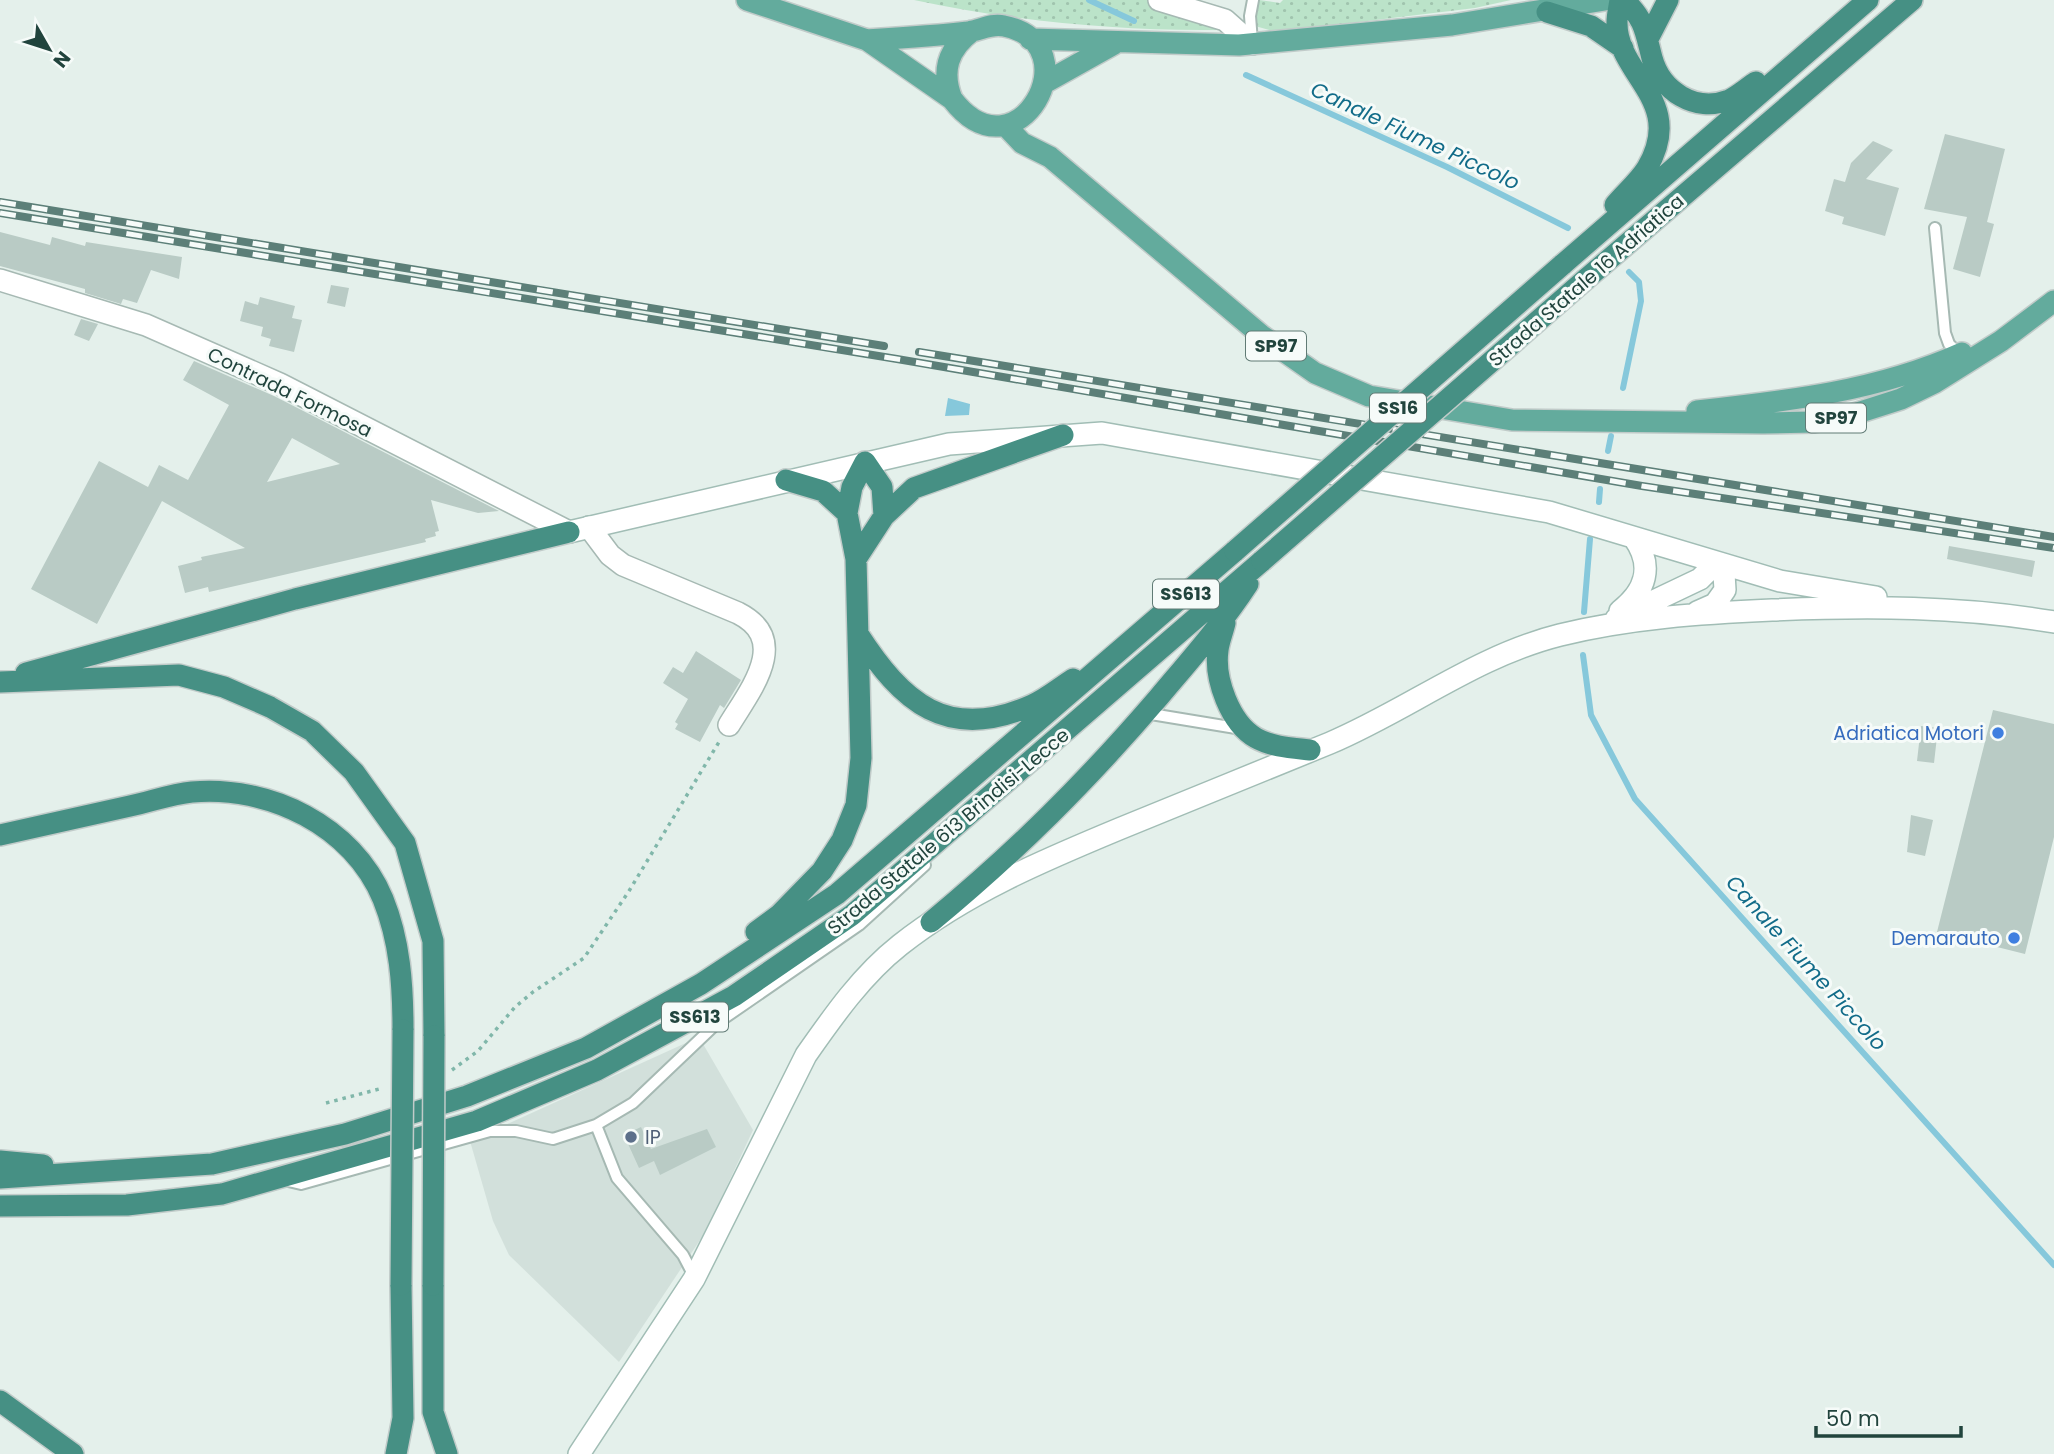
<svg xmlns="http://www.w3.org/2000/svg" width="2054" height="1454" font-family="Poppins,sans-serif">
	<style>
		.built { fill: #d2e0db }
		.grass { fill: url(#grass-dots) }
		.water { fill: #86c8db }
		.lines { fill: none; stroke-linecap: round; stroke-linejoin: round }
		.stream { stroke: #86c8db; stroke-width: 6 }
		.building { fill: #b9cbc5; fill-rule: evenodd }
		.service-casing { stroke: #a6b9b3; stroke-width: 14 }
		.minor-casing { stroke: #a6b9b3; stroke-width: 24 }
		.secondary-casing { stroke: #a1bdb5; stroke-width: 24 }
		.primary-casing { stroke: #c1cbc9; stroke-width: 24 }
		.trunk-casing { stroke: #c1cbc9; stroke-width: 24 }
		.path { stroke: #81b7aa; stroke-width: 3.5; stroke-dasharray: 3.5 5; stroke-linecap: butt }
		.service { stroke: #fff; stroke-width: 10 }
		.minor { stroke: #fff; stroke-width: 21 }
		.secondary { stroke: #fff; stroke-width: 21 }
		.primary { stroke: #63ab9d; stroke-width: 21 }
		.trunk { stroke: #469084; stroke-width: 21 }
		.rail-casing { stroke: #5c7f78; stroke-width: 8 }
		.rail { stroke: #f6fbf9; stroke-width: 5; stroke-dasharray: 16; stroke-linecap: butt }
		.trunk-bridge-casing { stroke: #c1cbc9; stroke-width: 24; stroke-linecap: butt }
		.trunk-bridge { stroke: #469084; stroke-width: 21 }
		.shop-dot { fill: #3f7fe0; stroke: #f6fbf9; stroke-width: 2.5 }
		.service-dot { fill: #5c6f8a; stroke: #f6fbf9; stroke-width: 2.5 }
		.labels { text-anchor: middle; stroke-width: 6; stroke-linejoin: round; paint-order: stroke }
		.shield { fill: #f6fbf9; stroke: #617b75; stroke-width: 2 }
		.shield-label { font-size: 18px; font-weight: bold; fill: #21443d }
		.street-label { font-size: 19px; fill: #21443d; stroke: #f6fbf9 }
		.shop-label { font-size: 19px; fill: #366cbe; stroke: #f6fbf9; text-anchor: end }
		.service-label { font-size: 19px; fill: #4e5e75; stroke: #f6fbf9; text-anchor: start }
		.water-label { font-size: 21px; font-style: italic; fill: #126c89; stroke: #f6fbf9 }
	</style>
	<defs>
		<pattern id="grass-dots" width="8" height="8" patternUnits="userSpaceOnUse" patternTransform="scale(1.75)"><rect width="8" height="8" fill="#bbe3c9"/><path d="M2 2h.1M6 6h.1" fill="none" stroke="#a0c4ae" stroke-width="1.8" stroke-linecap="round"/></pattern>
	</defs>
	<rect width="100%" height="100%" fill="#e4f0eb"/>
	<path class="built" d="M699 1037 753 1130 706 1231 619 1362 509 1255 493 1221 470 1141Z"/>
	<path class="grass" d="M914 0H1151L1218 27 1216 30C1115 31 1013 21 914 0Z
		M1259 0 1280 3 1283 0H1511L1475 8 1276 32 1255 26 1253 19Z"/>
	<path class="water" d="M948 398 970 404 969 415 945 416Z"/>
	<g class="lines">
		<path class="stream" d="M1089 0 1134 21
			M1246 75 1447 167 1568 228
			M1623 388 1641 301 1639 282 1629 272
			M1608 451 1611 436
			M1599 502 1600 489
			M1584 612 1590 539
			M1583 655 1591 715 1635 799 2054 1265"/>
	</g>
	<path class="building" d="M1945 134 2005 149 1987 222 1994 224 1980 277 1953 269 1967 217 1924 209Z
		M1873 141 1893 150 1866 179 1899 188 1885 236 1842 224 1844 217 1825 211 1834 179 1845 182 1851 163Z
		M0 232 50 245 52 237 85 246 86 242 182 257 179 279 151 270 137 303 123 299 121 304 85 293V289L0 266Z
		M331 285 349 288 345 307 327 303Z
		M260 297 295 306 292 318 302 320 294 352 269 346 271 339 261 336 263 327 240 321 245 301 258 305Z
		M81 319 98 324 89 341 74 335Z
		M194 361 274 396 499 511 478 513 431 500 439 531 435 532 436 536 425 539 426 542 209 592 208 587 185 593 178 566 202 560 201 557 245 548 162 501 97 624 31 589 99 461 148 487 159 465 188 480 229 405 183 380ZM292 438 340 464 267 482Z
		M1949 546 2035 561 2032 577 1947 559Z
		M696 651 741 680 724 708 720 705 700 742 675 729 678 724 675 722 688 699 663 683 673 667 683 673Z
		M1993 710 2054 724V837L2025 954 1937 932Z
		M1921 726 1938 728 1934 763 1917 761Z
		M1911 815 1933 820 1925 856 1907 852Z
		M641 1127 651 1149 707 1129 716 1147 660 1175 654 1161 639 1168 624 1135Z"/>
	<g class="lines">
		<defs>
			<path id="service" d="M1252 42 1250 16 1253 0
				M1935 228 1945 333 1949 344 1959 354
				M1145 713 1242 729
				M596 1125 617 1178 683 1255 694 1276
				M284 1180 301 1184 490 1131H516L553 1139 596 1125 633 1103 717 1023 859 925 925 865"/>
			<path id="minor" d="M1159 0 1225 20 1252 44
				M0 280 146 325 280 384 569 532
				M589 527 610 555 623 565 738 613C791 640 751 689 729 725"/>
			<path id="secondary" d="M569 532 949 444 1102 433 1549 512 1780 581 1876 597
				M1620 611C1646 591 1654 566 1634 538
				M1697 612 1715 604 1725 590 1724 574 1715 564
				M1616 619 1700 579 1715 564
				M579 1454 694 1279 806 1055C834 1015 862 975 900 945 966 893 1042 861 1119 829 1189 800 1260 772 1330 743 1408 710 1476 656 1560 635 1629 618 1702 613 1772 610 1867 606 1960 606 2054 622"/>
			<path id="primary" d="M747 0 867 40 952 99C1017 184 1094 43 1004 26 991 23 981 30 968 32 934 36 900 38 867 40
				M1030 39 1239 45 1452 25 1605 0
				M1046 82 1114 44
				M952 99C941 71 948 49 972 31
				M1005 125 1022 143 1050 157 1261 335 1315 373 1369 396 1512 420 1763 423 1814 422 1848 416 1901 399 1934 383 2001 341 2054 301
				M1697 411C1788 401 1878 391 1962 353"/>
			<path id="trunk" d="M1624 0C1645 20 1645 31 1652 58 1661 91 1695 113 1729 100 1738 96 1748 87 1756 82
				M1547 12 1591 26 1623 48
				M1649 37 1668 0
				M1615 205C1625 193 1639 181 1647 168 1687 100 1616 75 1617 22 1617 15 1619 7 1620 0
				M1562 265 1868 0
				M1586 279 1912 0
				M786 480 823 491 847 513
				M856 559 884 516 914 488 1063 435
				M1225 623C1223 632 1219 641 1218 650 1214 679 1230 723 1256 738 1272 747 1292 748 1310 750
				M858 634C902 702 947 743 1032 705 1046 699 1059 688 1073 679
				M26 673 295 599 569 532
				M0 682 179 675 224 687 270 707 312 731 354 772 405 843 433 941 434 1036
				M0 835C43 825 87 816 130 806 150 802 171 794 192 792 269 785 353 826 383 899 400 941 403 985 403 1030
				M931 922C1017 851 1086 782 1159 697 1190 660 1222 624 1248 584
				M756 932 779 915 822 871 842 840 856 805 861 758 856 559 847 513 852 487 865 462 882 487 884 516
				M0 1161 43 1165
				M0 1178 212 1164 345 1134 467 1096 586 1048 701 984 837 894 1235 551
				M0 1206 127 1205 222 1194 477 1121 597 1070 734 996 852 915 1262 561
				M433 1285V1412L447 1454
				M0 1401 73 1454
				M396 1454 403 1418 401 1285"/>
		</defs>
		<use href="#service" class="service-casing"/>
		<use href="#minor" class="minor-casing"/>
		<use href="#secondary" class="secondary-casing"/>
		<use href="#primary" class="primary-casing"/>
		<use href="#trunk" class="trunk-casing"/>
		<path class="path" d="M452 1070 478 1051 515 1007 533 992 584 958 629 891 719 742
			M326 1103 383 1088"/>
		<use href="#service" class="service"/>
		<use href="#minor" class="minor"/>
		<use href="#secondary" class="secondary"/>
		<use href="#primary" class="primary"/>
		<use href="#trunk" class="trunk"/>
		<defs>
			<path id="rail" d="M0 202 884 346
				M0 213 897 359 1642 486 2054 548
				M919 352 2054 537"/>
		</defs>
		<use href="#rail" class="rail-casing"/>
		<use href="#rail" class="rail"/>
		<defs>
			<path id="trunk-bridge" d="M1235 551 1562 265
				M1262 561 1586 279
				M401 1285 403 1030
				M433 1285 434 1036"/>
		</defs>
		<use href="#trunk-bridge" class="trunk-bridge-casing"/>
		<use href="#trunk-bridge" class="trunk-bridge"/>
	</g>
	<g class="shop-dot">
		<circle cx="1998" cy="733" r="7"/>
		<circle cx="2014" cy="938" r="7"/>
	</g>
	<circle class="service-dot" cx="631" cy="1137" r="7"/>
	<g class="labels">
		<g class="shield">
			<rect x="1246" y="331.5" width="60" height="29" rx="5"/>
			<rect x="1370" y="393.5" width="56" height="29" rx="5"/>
			<rect x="1806" y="403.5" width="60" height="29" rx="5"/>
			<rect x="1153" y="579.5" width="66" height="29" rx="5"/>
			<rect x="662" y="1002.5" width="66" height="29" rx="5"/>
		</g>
		<g class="shield-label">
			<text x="1276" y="352">SP97</text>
			<text x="1398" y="414">SS16</text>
			<text x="1836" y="424">SP97</text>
			<text x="1186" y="600">SS613</text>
			<text x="695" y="1023">SS613</text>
		</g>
		<g class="street-label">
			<text transform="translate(1586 280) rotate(-41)" y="7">Strada Statale 16 Adriatica</text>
			<text transform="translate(290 392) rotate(26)" y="7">Contrada Formosa</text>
			<text transform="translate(948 831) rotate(-40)" y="7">Strada Statale 613 Brindisi-Lecce</text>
		</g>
		<g class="shop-label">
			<text x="1984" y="740">Adriatica Motori</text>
			<text x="2000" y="945">Demarauto</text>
		</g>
		<g class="service-label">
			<text x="645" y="1144">IP</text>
		</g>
		<g class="water-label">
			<text transform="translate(1415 136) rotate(25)" y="7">Canale Fiume Piccolo</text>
			<text transform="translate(1806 963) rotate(48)" y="7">Canale Fiume Piccolo</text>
		</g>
	</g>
	<g transform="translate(49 49) rotate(129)" stroke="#f6fbf9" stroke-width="5" paint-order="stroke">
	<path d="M0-5L12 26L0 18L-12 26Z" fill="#21443d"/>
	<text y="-10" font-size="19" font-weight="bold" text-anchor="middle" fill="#21443d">N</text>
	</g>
	<path d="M1816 1426v10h145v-10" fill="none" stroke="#21443d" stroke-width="3.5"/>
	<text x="1826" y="1426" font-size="21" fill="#21443d" stroke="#f6fbf9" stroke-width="5" paint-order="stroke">50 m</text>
</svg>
